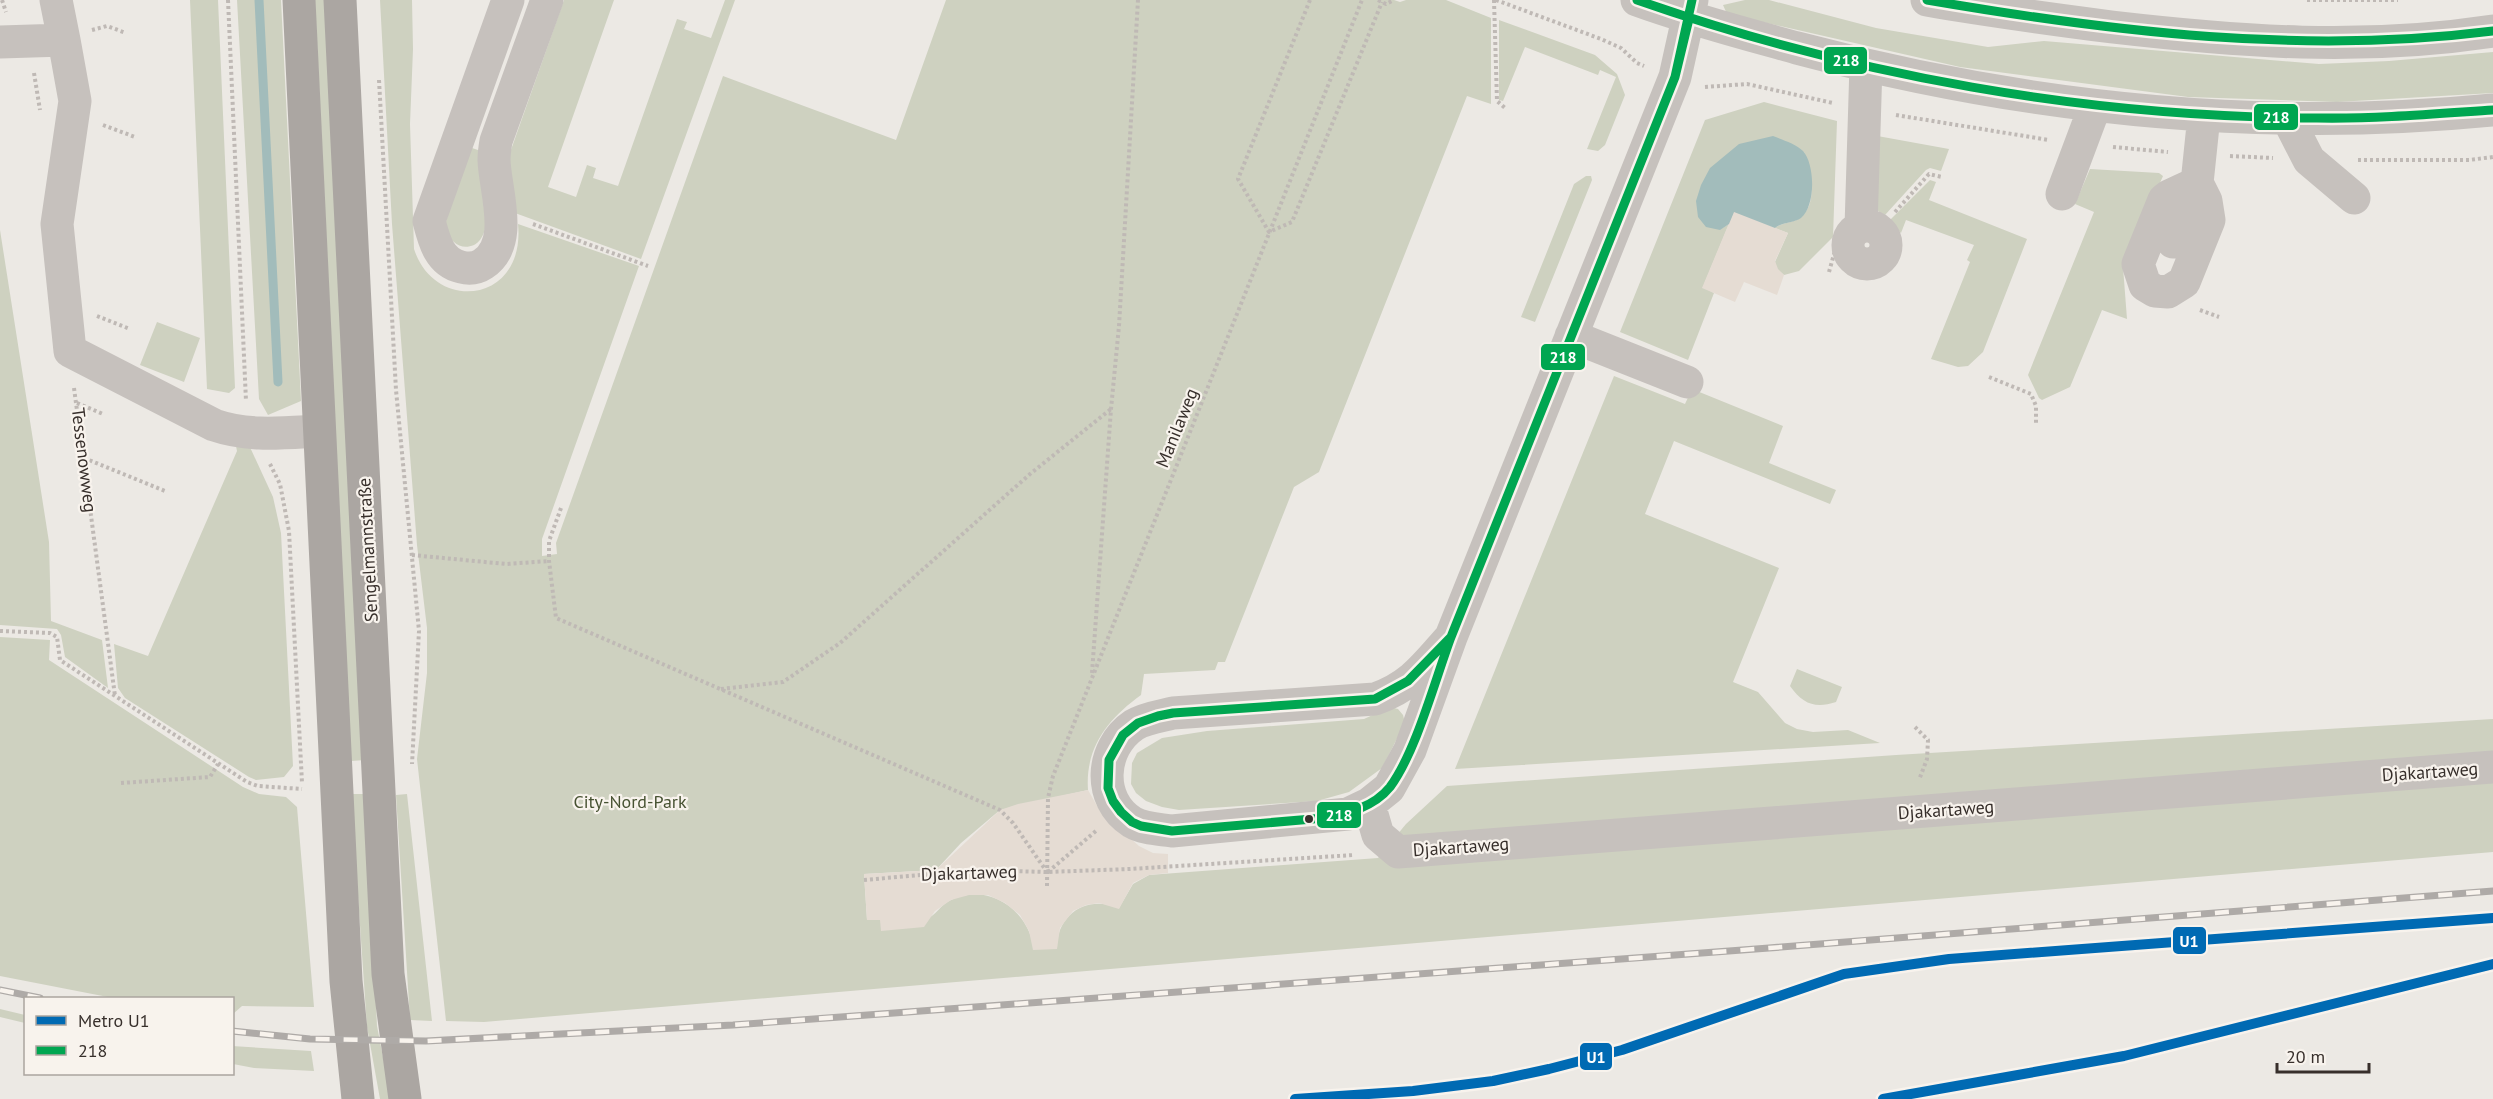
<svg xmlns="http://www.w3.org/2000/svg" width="2493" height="1099" font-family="'PT Sans',sans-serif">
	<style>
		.green { fill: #ced1c0 }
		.plaza { fill: #e5dcd3 }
		.water { fill: #a2bcbb }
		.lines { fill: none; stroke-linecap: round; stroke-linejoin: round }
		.stream { stroke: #a2bcbb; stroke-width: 9 }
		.path { stroke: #bfb9b5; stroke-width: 4; stroke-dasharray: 3 3; stroke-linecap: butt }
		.minor { stroke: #c6c1bd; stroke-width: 33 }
		.major { stroke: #aba6a2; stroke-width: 33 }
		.rail-casing { stroke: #aeaaa7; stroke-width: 7 }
		.rail { stroke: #f8f3ed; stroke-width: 4.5; stroke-dasharray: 14; stroke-linecap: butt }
		.bus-1-casing { stroke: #f8f3ed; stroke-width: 14 }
		.bus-1 { stroke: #00a651; stroke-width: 9 }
		.metro-1-casing { stroke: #f8f3ed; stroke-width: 15 }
		.metro-1 { stroke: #006ab3; stroke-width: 10 }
		.bus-dot { fill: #372f2b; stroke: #f8f3ed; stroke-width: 2 }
		.labels { text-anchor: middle; stroke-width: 4.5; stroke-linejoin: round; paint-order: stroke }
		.street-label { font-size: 18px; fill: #372f2b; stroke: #f8f3ed }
		.park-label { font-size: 18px; fill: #475232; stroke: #f8f3ed }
		.line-badge { stroke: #f8f3ed; stroke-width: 2 }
		.badge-label { font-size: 16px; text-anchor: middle; font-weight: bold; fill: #fff }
	</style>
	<rect width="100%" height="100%" fill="#ece9e4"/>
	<path class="green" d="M190 0H218L235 388 229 393 207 389Z
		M237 0H281L301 401 268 415 259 399Z
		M315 0H327L365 760 351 761Z
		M380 0H412L413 49 410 124 414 249C435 314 526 303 518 224L639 266 542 539V556L557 554 556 543 723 76 896 140 946 0H1394L1400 2 1406 0H1446L1491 18V104L1467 96 1319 472 1294 487 1225 662H1218L1215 670 1144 674 1141 695C1108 719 1085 747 1088 790L1000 810 961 843 936 870 864 874 867 920C882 919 916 922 928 918 935 916 941 905 949 901 984 882 1022 905 1032 940L1057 948C1057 913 1088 895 1119 908L1133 884 1149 875 1378 858 1406 824 1447 786 1896 755 2493 719V852L484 1022 446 1021 417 759 427 673V628L417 545 392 224Z
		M564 0H614L548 187 576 197 587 165 596 168 593 178 618 186 677 19 687 22 684 29 711 38 725 0H735L641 259 515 213 507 161Z
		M1745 0H1769L1876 28 1988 47 2044 41 2319 64 2389 61 2493 52V93L2337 102 2188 97 1960 67 1727 14 1723 5Z
		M1499 20 1595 55 1617 74 1625 95 1605 145 1598 151 1587 149 1616 77 1600 70 1598 75 1525 47 1503 101 1499 100Z
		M1764 102 1837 121 1833 237 1799 271 1784 275 1777 269 1775 262 1788 233 1775 228C1782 222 1795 223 1801 217 1820 200 1808 172 1804 152L1719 230 1729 224 1703 287 1714 293 1688 360 1620 332 1705 120Z
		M1872 135 1949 149 1941 171 1930 168 1926 170 1885 215 1878 211Z
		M469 147 481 151C483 173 497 234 474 245 460 251 452 241 443 231Z
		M2090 169 2159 173 2163 176 2123 267 2127 319 2102 310 2070 387 2042 400 2039 398 2028 375 2094 212 2075 204Z
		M1586 176H1591L1592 180 1535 322 1521 317 1574 184Z
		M1930 180 1936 182 1929 200 2027 239 1983 352 1968 366 1958 367 1931 359 1970 262 1967 260 1974 245 1906 220 1901 233 1889 221Z
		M0 230 49 542 51 621 102 640 108 688 65 657 61 635 57 629 0 625Z
		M157 322 200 338 184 382 140 365Z
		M1614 376 1685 404 1692 389 1783 426 1769 463 1836 490 1830 504 1674 441 1645 514 1779 568 1733 682 1758 692 1785 723 1797 729 1813 732 1848 730 1880 743 1455 769Z
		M249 445 273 497 281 533 293 766 284 777 256 780 249 777 125 698 118 688 114 644 148 656 237 451 236 446Z
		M0 637 50 640 49 660 243 787 259 794 286 797 297 807 314 1007 242 1006 233 1014 232 998H113L0 976Z
		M1797 669 1842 687 1836 702C1815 709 1803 704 1790 686Z
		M1390 707 1398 709 1403 715 1405 723 1382 768 1349 792 1317 801 1179 810 1162 807 1146 801 1136 793 1131 784 1132 763 1137 753 1162 738 1207 731 1364 719Z
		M351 794H366L377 1026 391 1099H380L367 1027Z
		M407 794 432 1021 410 1020 396 795Z
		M0 1009 25 1015V1023L0 1017Z
		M232 1046 311 1051 314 1071 254 1068 233 1064Z"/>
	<path class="plaza" d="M1734 211 1788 233 1775 261 1778 269 1784 275 1777 295 1744 282 1735 302 1702 288Z
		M1088 790 1100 811 1139 846 1153 853 1168 854V873L1149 875 1133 883 1119 909 1099 903 1086 905 1073 911 1060 928 1057 949 1033 950 1029 931 1020 915 1005 903 988 895H969L951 900 935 911 924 927 881 931 880 920H867L864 874 936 870 1000 810 1018 804Z"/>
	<path class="water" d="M1773 136C1783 140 1796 144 1803 151 1815 164 1816 206 1801 218 1794 223 1782 222 1775 228L1734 212 1729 224 1720 230 1706 227 1698 217 1696 201 1701 185 1710 168 1739 144Z"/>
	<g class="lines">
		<path class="stream" d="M259 0 278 382"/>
		<path class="path" d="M2 0 6 12
			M228 0 246 401
			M1310 0 1238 179 1269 232 1292 222 1382 2
			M1378 0 1386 4 1394 0
			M1494 0 1497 101 1505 108
			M1496 0 1601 39 1621 48 1637 63 1644 66
			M2307 0H2398
			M92 30 107 26 126 33
			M34 73 40 110
			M379 80 396 390 419 631 412 764
			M1705 87 1747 84 1833 103
			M1896 115 2049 140
			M103 125 135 137
			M2113 147 2168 152
			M2230 156 2273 158
			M2358 160H2469L2493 157
			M1895 212 1929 174 1942 177
			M533 224 648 266
			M1829 272 1836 247
			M2200 310 2219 317
			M97 316 130 329
			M1989 377 2031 394 2036 406V425
			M74 388 115 696
			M77 403 103 414
			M84 458 165 491
			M270 464 280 484 289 531 302 783
			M561 508 549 541V561L556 618 1000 810 1013 823 1047 872
			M412 555 506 564 549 561
			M0 631 50 633 57 637 60 660 247 782 258 786 302 789
			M1092 673 1111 409 1119 326 1138 0
			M721 689 783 682 840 643 1030 474 1111 409
			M1915 727 1928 740 1927 759 1919 780
			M121 783 210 777 218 764
			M1048 872 1097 830
			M864 880 976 870 1047 872 1130 869 1354 855
			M1047 886 1048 798 1053 776 1362 0"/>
		<path class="minor" d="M508 0 429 221C434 240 439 262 461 267 469 269 477 268 483 264 515 243 495 191 494 160 494 153 495 147 496 141L547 0
			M1637 0C1689 19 1743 33 1797 48 2024 108 2259 133 2493 110
			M1927 0C1989 11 2050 19 2112 27 2242 42 2362 51 2493 31
			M64 40 75 101 57 224 70 351 214 425C249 437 282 433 319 431
			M0 42 64 40 56 0
			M2288 119 2309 160 2354 198
			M2197 183 2206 201 2209 220 2184 282 2168 292 2155 291 2145 285 2138 264 2164 200 2169 196Z
			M2062 194 2095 106
			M1848 245a19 19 0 1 1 38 0a19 19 0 1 1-38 0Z
			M1861 227 1866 65
			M2173 242 2197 183 2204 116
			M1571 336 1687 382
			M1451 637C1425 666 1412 686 1375 699L1173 713C1161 716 1145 718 1134 725 1100 748 1097 800 1132 822 1144 829 1159 829 1172 831L1348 814 1369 804 1389 788 1410 750 1451 637 1675 77 1692 0
			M1369 804 1378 835 1398 852 2493 767"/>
		<path class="major" d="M299 0 346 981 358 1099
			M340 0 388 974 405 1099"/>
		<defs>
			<path id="rail" d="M0 990 40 998
				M232 1031 310 1039 426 1041 733 1025 1769 948 2493 891"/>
		</defs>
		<use href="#rail" class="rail-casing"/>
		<use href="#rail" class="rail"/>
		<defs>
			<path id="bus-1" d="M1637 0C1854 76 2087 117 2317 118 2376 119 2434 114 2493 110
				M1927 0C2114 32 2304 55 2493 31
				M1675 77 1692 0
				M1675 77 1689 19
				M1451 637C1435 680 1416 752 1390 787 1374 807 1347 814 1324 818L1172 831 1141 826 1132 822 1121 812 1113 801 1108 788 1109 760 1123 735 1138 723 1158 716 1173 713 1375 699 1408 681Z
				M1451 637 1675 77
				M1451 637 1675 77"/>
		</defs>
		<use href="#bus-1" class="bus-1-casing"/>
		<use href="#bus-1" class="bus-1"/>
		<defs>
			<path id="metro-1" d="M1295 1099 1413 1091 1493 1081 1549 1069 1622 1050 1844 974 1949 959 2493 918
				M1883 1099 2124 1056 2493 964"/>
		</defs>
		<use href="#metro-1" class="metro-1-casing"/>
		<use href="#metro-1" class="metro-1"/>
	</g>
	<circle class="bus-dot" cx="1309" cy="819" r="5"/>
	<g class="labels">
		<g class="street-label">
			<text transform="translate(1177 428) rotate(-68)" y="6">Manilaweg</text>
			<text transform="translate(84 460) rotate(83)" y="6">Tessenowweg</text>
			<text transform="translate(368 550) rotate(-93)" y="6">Sengelmannstraße</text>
			<text transform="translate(2430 772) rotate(-4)" y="6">Djakartaweg</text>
			<text transform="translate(1946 810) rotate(-4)" y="6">Djakartaweg</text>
			<text transform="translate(1461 847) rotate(-4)" y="6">Djakartaweg</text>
			<text transform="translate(969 873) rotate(-2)" y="6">Djakartaweg</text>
		</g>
		<g class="park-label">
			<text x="630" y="808">City-Nord-Park</text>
		</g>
	</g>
	<g class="line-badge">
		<rect x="1823" y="46" width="45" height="29" rx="6" fill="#00a651"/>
		<rect x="2253" y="103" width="46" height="28" rx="6" fill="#00a651"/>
		<rect x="1540" y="343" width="46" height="28" rx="6" fill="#00a651"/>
		<rect x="1316" y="801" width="46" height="28" rx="6" fill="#00a651"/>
		<rect x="2172" y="926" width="35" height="29" rx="6" fill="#006ab3"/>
		<rect x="1579" y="1042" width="34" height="29" rx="6" fill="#006ab3"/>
	</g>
	<g class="badge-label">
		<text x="1846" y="66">218</text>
		<text x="2276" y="123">218</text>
		<text x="1563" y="363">218</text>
		<text x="1339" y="821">218</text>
		<text x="2189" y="947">U1</text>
		<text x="1596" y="1063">U1</text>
	</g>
	<rect x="24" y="997" width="210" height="78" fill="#f8f3ed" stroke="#aba59f" stroke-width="1.5"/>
	<rect x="36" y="1016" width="30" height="9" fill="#006ab3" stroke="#aba59f" stroke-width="1.5"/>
	<text x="78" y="1027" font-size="18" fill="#372f2b">Metro U1</text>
	<rect x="36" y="1046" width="30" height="9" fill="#00a651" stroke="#aba59f" stroke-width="1.5"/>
	<text x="78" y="1057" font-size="18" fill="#372f2b">218</text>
	<path d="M2277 1063v9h92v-9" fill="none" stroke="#372f2b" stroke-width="3"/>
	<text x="2286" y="1063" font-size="18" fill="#372f2b" stroke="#f8f3ed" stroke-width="4.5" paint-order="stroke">20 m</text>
</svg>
